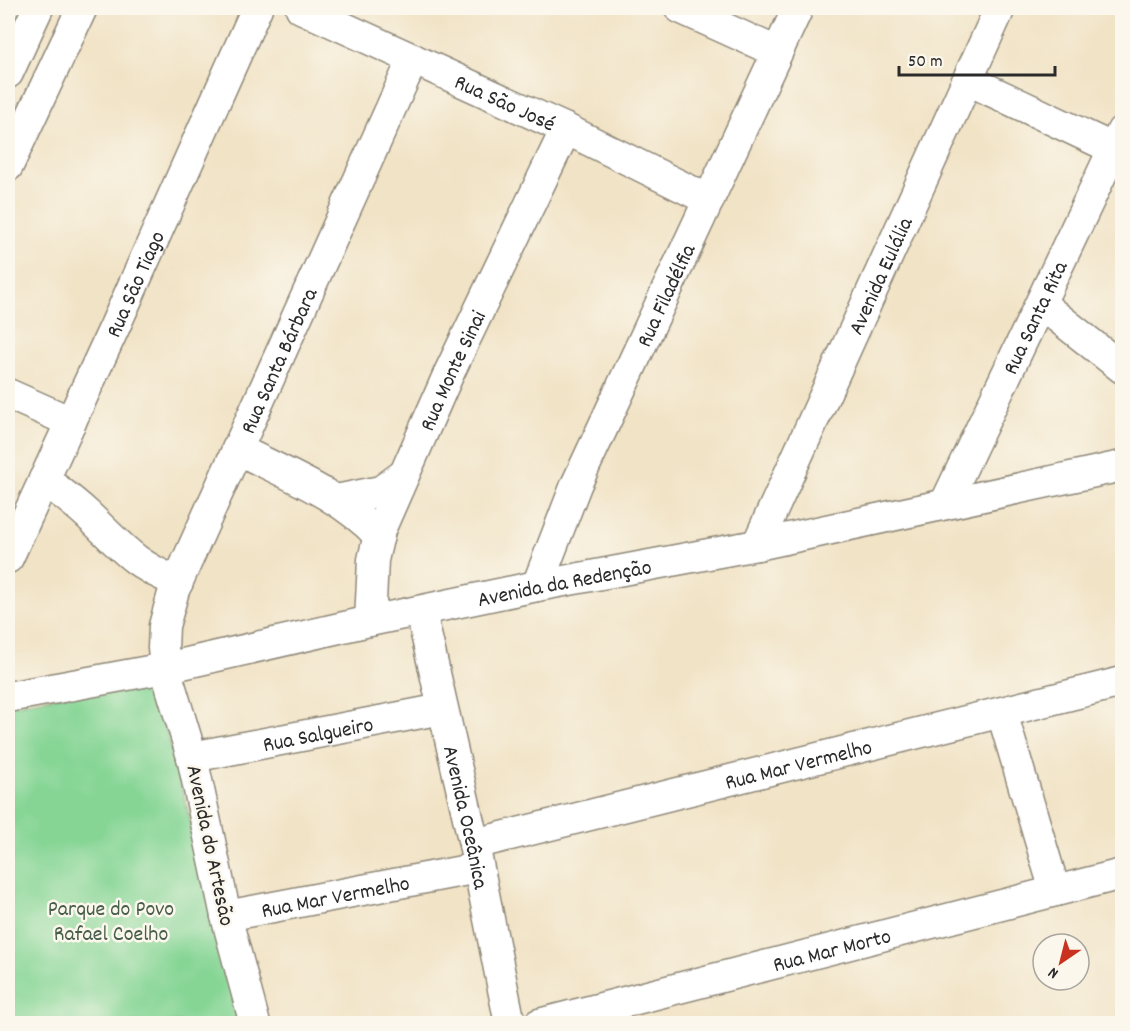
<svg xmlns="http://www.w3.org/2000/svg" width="1130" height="1031" font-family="Dekko,sans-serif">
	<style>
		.green { fill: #86d595; stroke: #588060; stroke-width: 1.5 }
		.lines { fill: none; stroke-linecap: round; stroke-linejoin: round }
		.minor-casing { stroke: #8e8778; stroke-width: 33 }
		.path { stroke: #8e8778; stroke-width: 4; stroke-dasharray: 1.5 4.5; stroke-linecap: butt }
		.minor { stroke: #fff; stroke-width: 30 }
		.labels { text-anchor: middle; stroke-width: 5; stroke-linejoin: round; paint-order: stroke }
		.street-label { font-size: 22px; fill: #2b2b2b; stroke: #fbf7ec }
		.park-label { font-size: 22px; fill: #465e4b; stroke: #fbf7ec }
	</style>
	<rect width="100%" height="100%" fill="#fbf7ec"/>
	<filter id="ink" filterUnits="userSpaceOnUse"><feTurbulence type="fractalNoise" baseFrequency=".0167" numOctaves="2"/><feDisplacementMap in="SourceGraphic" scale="12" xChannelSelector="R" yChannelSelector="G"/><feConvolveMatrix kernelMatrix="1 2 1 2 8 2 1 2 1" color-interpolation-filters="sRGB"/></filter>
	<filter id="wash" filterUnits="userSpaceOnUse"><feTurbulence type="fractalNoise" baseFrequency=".008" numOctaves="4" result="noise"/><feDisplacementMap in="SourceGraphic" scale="24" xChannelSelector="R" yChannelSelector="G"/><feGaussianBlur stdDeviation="1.35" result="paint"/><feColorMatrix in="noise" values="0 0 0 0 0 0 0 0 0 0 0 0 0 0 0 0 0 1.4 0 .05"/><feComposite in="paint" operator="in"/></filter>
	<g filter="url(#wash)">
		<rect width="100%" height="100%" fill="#f1e3c6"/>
		<path class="green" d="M153 679 244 1023 8 1024V705Z"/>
	</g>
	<g filter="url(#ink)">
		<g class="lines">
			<defs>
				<g id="minor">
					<path id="s1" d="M301 8 566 129 709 200"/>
					<path d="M680 8 777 52"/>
					<path d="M8 73 38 8"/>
					<path d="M968 80 1114 149"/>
					<path d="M8 166 82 8"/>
					<path d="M1041 304 1122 368"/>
					<path d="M8 394 71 422"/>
					<path d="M237 449C286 474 341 495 379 536"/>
					<path d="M44 479C59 491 74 502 88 515 121 546 134 565 178 582"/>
					<path d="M336 500 381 491 403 475"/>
					<path id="s2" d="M945 504 1122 131"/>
					<path id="s3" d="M757 545 1000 8"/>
					<path id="s4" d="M8 558 115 326 257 8"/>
					<path id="s5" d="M537 586 576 485 798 8"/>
					<path id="s6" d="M421 612 474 844 510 1024"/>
					<path id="s7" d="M370 621 373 560 380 530 449 373 566 129"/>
					<path id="s8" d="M8 697 165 668 370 621 537 586 757 545 1122 466"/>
					<path d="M1002 713 1055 891"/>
					<path id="s9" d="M192 757 442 709"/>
					<path id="s10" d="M474 844 1122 682"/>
					<path id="s11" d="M226 916 478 868"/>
					<path id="s12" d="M255 1024 226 916 192 757 165 668 163 648 164 626 174 590 413 59"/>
					<path id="s13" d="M539 1024 1122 874"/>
				</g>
			</defs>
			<use href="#minor" class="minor-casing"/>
			<path class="path" d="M8 1021 14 1024"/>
			<use href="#minor" class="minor"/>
		</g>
	</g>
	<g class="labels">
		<g class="street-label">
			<text dy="8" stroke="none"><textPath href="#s1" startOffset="225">Rua São José</textPath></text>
			<text dy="8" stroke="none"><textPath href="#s3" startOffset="296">Avenida Eulália</textPath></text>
			<text dy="8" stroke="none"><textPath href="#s4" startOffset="302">Rua São Tiago</textPath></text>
			<text dy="8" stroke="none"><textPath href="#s5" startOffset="318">Rua Filadélfia</textPath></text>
			<text dy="8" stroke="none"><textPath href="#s2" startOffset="207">Rua Santa Rita</textPath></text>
			<text dy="8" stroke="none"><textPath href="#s12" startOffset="699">Rua Santa Bárbara</textPath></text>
			<text dy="8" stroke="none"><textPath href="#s7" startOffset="267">Rua Monte Sinai</textPath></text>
			<text dy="8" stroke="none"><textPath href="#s8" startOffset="568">Avenida da Redenção</textPath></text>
			<text dy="8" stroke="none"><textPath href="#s9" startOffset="128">Rua Salgueiro</textPath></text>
			<text dy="8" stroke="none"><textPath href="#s10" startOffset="334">Rua Mar Vermelho</textPath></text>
			<text dy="8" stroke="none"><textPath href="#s6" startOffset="210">Avenida Oceânica</textPath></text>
			<text transform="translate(212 845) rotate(78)" y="8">Avenida do Artesão</text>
			<text dy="8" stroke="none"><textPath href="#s11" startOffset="111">Rua Mar Vermelho</textPath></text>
			<text dy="8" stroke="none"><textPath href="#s13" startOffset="302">Rua Mar Morto</textPath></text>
		</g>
		<g class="park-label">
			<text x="111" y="915">Parque do Povo<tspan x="111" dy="25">Rafael Coelho</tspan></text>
		</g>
	</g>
	<rect width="1130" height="1031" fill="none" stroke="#fbf7ec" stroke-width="30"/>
	<g transform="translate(1061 962) rotate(215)"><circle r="28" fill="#fbf7ec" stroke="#a8a59f" stroke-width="1.5"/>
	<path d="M0-4.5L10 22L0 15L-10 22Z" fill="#c8321e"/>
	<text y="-9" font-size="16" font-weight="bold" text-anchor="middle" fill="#2b2b2b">N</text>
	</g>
	<path d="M899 66v9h156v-9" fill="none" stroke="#2b2b2b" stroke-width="3"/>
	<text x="908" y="66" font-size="18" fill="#2b2b2b" stroke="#fbf7ec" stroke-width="4.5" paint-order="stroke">50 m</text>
</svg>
